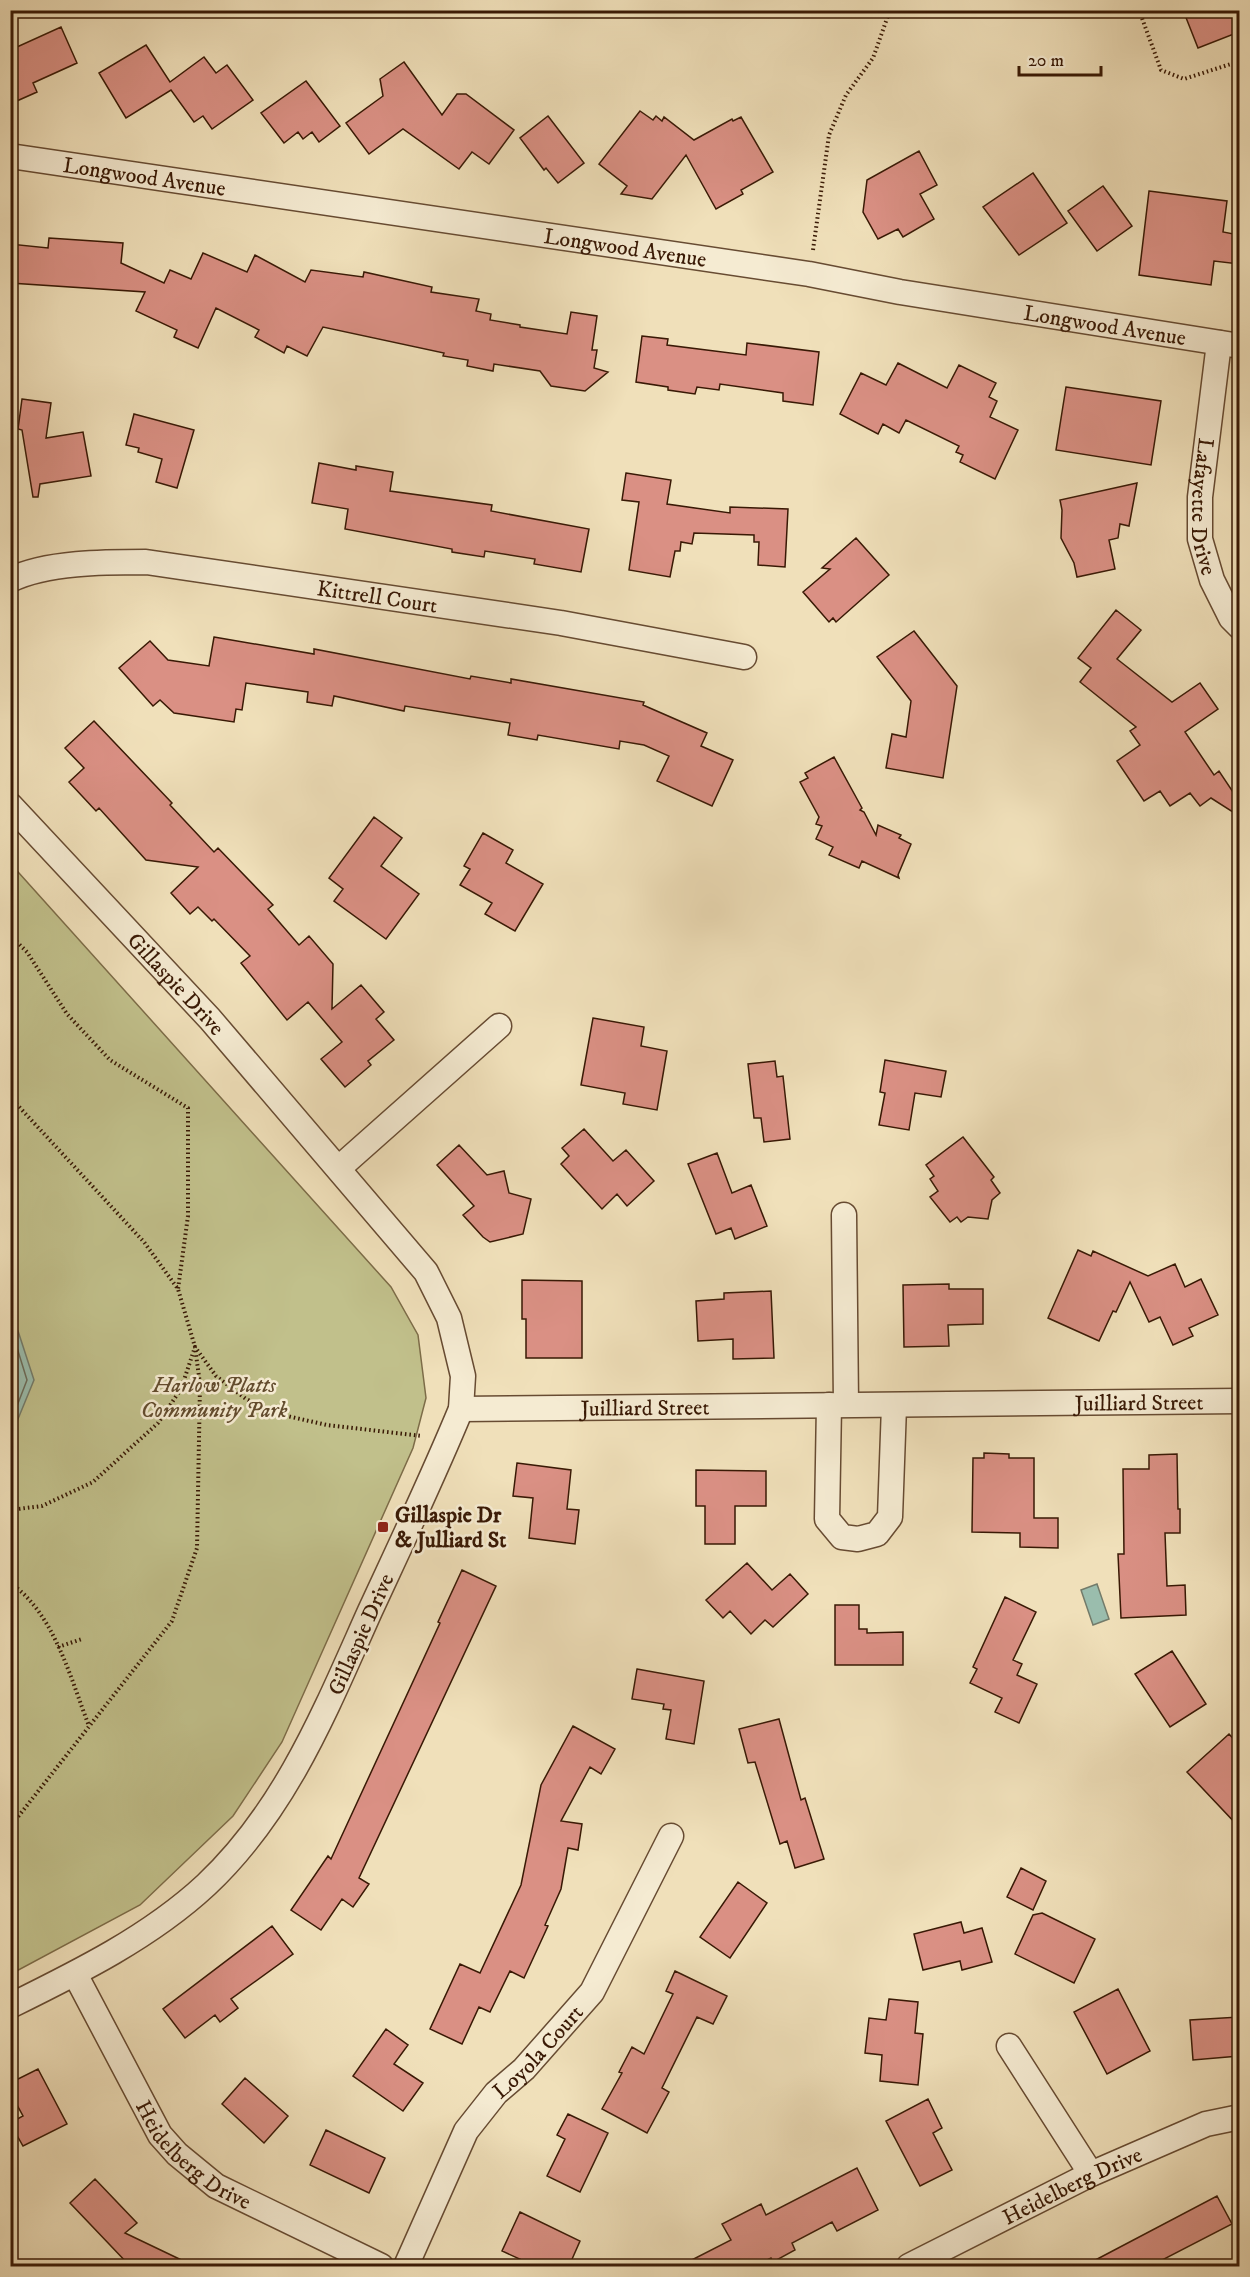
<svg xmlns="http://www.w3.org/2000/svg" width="1250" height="2277" font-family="'IM FELL DW Pica',serif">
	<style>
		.green { fill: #c1c08b; stroke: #7d6c48; stroke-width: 1.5 }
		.water { fill: #9abdad; stroke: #737b6a; stroke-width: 1.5 }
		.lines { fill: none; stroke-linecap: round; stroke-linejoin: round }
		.shore { stroke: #6a6b59; stroke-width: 1.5 }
		.building { fill: #da9084; stroke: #391905; stroke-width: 1.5 }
		.street-casing { stroke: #674b32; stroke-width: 27 }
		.path { stroke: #391905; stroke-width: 4; stroke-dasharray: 1.5 3; stroke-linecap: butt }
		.street { stroke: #f5ebd2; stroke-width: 24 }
		.poi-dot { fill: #8f2418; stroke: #f5ebd2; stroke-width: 2 }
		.labels { text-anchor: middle; stroke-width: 5; stroke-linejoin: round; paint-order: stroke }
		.street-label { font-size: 22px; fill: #391905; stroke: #f5ebd2 }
		.park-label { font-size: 22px; font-style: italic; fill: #624b2d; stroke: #f5ebd2 }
		.poi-label { font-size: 22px; font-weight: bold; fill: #391905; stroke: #f5ebd2; text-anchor: start }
	</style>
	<rect width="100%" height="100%" fill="#f0e0ba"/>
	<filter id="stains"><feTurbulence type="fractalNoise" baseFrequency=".00333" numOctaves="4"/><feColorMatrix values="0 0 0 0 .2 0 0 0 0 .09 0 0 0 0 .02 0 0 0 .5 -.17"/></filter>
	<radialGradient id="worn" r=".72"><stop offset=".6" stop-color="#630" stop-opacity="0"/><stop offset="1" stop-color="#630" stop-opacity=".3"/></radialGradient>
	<path class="green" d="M10 863 391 1287 418 1335 426 1398 413 1448 282 1742 233 1816 140 1905 11 1974Z"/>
	<path class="water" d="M11 1330 18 1331 34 1380 11 1436Z
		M1097 1584 1109 1619 1093 1625 1081 1590Z"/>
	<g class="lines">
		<path class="shore" d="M10 1336 14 1338 27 1380 10 1424"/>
	</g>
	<path class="building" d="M1183 10H1239V32L1198 48Z
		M61 27 77 63 33 83 37 92 10 104V34L17 47Z
		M146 45 170 82 204 57 216 73 227 65 253 100 212 129 203 116 194 122 171 90 126 118 99 73Z
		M404 62 442 115 457 94H466L514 130 489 164 472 152 459 169 403 129 369 154 346 123 383 96 380 79Z
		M306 81 340 126 319 142 312 132 303 139 298 132 284 143 261 113Z
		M640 111 653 120 656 116 662 121 664 117 694 140 732 119 733 121 741 117 773 172 741 190 743 194 716 209 686 155 652 199 621 194 627 186 599 164Z
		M548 116 584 163 558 183 546 168 544 170 520 138Z
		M919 151 937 185 920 194 934 219 903 237 898 229 878 239 863 212 867 180Z
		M1033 173 1067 223 1019 255 983 207Z
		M1103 186 1132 226 1097 251 1068 211Z
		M1149 191 1227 201 1223 232 1239 235V264L1214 261 1211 285 1139 275Z
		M49 238 123 243 121 263 164 283 170 270 191 279 203 253 247 272 255 255 305 282 311 270 363 277 364 272 432 287 431 292 479 299 476 311 491 314 490 320 520 325V327L567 334 571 312 597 316 592 350H597L594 368 608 372 585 391 551 386 540 371 494 364 493 371 467 366 468 360 443 356 444 353 323 327 307 356 287 346 284 353 255 337 259 330 216 308 198 348 174 337 177 330 136 311 145 292 10 283V244L48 248Z
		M642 336 668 339 667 345 746 355 747 343 819 352 813 405 783 401V393L720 384 719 390 697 387 695 394 668 390V387L636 382Z
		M898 363 947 388 959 365 996 383 989 397 997 401 990 417 1018 430 995 479 960 462 963 455 956 452 959 446 906 420 899 433 883 424 878 434 840 414 861 373 886 385Z
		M1066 387 1161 401 1151 465 1056 450Z
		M22 399 51 403 46 438 83 432 91 476 40 484 38 497H33L22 430 18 429Z
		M134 414 194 430 177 488 156 482 162 459 138 452 139 448 126 445Z
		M319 463 356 470V466L393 472 390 491 492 505 491 511 589 529 581 572 534 564 535 559 485 551 484 557 452 552V549L345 529 348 509 312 503Z
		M626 473 671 480 667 504 730 513V507L788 509 785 567 758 565 759 542H754V535L694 533 692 544 681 542 680 551H675L670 577 629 570 639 502 622 500Z
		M1137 483 1129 526 1120 524 1118 538 1109 540 1115 569 1077 577 1074 563 1061 538 1062 510 1060 500Z
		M856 538 889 575 836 622 833 618 829 622 803 592 830 569 822 568Z
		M1116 610 1141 630 1117 659 1172 702 1200 683 1218 709 1185 732 1214 775 1219 771 1239 801V816L1211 798 1200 806 1190 793 1170 806 1160 791 1144 801 1117 761 1140 745 1130 731 1136 727 1080 682 1091 668 1078 658Z
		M914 631 957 686 943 778 886 768 892 734 906 737 911 701 877 657Z
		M214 637 314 654V649L470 679 471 676 511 683V679L644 702 643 705 707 733 701 746 733 760 712 806 657 781 669 756 644 745 620 741 619 749 538 735 537 740 508 735 510 723 405 706 404 711 334 696 332 706 307 702 308 692 246 683 242 710 236 709 234 722 174 713 160 700 153 706 119 668 150 641 168 660 209 666Z
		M94 721 172 803 170 805 214 852 218 848 273 905 268 909 299 945 309 936 333 964 332 1009 361 985 384 1012 376 1019 394 1040 368 1061 371 1065 345 1087 321 1059 342 1042 308 1002 287 1020 241 963 250 956 214 919 212 921 198 907 190 914 171 893 198 867 146 860 99 808 96 811 69 782 84 768 65 748Z
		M834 757 862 808 860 810 864 812 876 835 878 825 901 835 899 838 911 844 898 875 899 878 862 861 859 868 829 855 833 847 816 839 822 826 816 824 819 817 800 782 808 778 805 773Z
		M374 817 402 838 381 866 419 894 386 939 334 901 343 889 329 878Z
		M483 833 513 850 506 863 543 884 515 931 485 914 492 903 460 885 470 869 464 866Z
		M593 1018 644 1027 641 1046 667 1051 657 1110 623 1104 625 1093 581 1085Z
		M885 1060 946 1071 941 1097 915 1093 909 1130 879 1125 885 1093 880 1092Z
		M775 1061 777 1077 783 1076 790 1139 764 1142 761 1118H754L748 1064Z
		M584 1129 613 1161 626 1150 654 1181 627 1206 617 1194 602 1209 561 1164 569 1156 562 1148Z
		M963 1137 994 1177 991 1180 1000 1193 992 1200 988 1219 968 1217 961 1222 957 1217 950 1222 930 1197 938 1191 930 1179 934 1176 926 1165Z
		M459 1145 487 1175 504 1171 509 1193 531 1199 523 1234 490 1242 483 1237 463 1215 474 1206 437 1165Z
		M717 1153 732 1193 751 1185 767 1226 735 1239 731 1228 716 1234 688 1164Z
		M1078 1250 1091 1256 1093 1251 1148 1276 1175 1264 1185 1287 1201 1279 1218 1315 1189 1328 1193 1336 1173 1345 1160 1317 1149 1322 1130 1282 1116 1312 1113 1311 1099 1341 1048 1318Z
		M522 1280 582 1281V1358H526V1319H522Z
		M949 1284V1289H983V1324L948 1325 949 1346 904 1347 903 1285Z
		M771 1291 774 1358 733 1359V1339L698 1341 696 1301 724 1299V1293Z
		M984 1453 1009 1454V1458H1034V1518H1058V1548L1020 1547V1533L972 1532 973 1458H984Z
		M1177 1454 1178 1509H1180V1533H1165L1167 1586 1185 1585 1186 1615 1121 1618 1118 1554H1124L1123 1469H1149V1455Z
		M517 1463 571 1470 567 1509 579 1510 575 1544 529 1538 533 1498 513 1496Z
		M696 1470 766 1471V1506H735V1544H705V1506H696Z
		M747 1563 772 1590 790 1574 808 1594 773 1627 765 1620 751 1634 730 1611 723 1618 706 1600Z
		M462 1570 496 1586 359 1878 369 1884 353 1907 342 1899 321 1930 291 1910 328 1856 331 1859 440 1623 438 1622Z
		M1005 1597 1036 1612 1013 1660 1022 1664 1017 1675 1037 1684 1019 1723 995 1712 1002 1698 970 1683 977 1669 973 1667Z
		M835 1605H859V1629H867V1633L903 1632V1665H835Z
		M1172 1651 1206 1704 1170 1727 1135 1674Z
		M637 1669 704 1681 694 1744 666 1739 671 1710 663 1709 664 1704 632 1699Z
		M779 1719 801 1800 805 1798 824 1859 795 1868 787 1841 780 1844 755 1762 748 1763 739 1729Z
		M573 1726 615 1749 601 1774 590 1767 561 1821 582 1824 578 1850 568 1848 561 1889 545 1925 548 1926 524 1978 510 1971 490 2012 479 2007 462 2044 430 2029 460 1964 480 1973 521 1885 541 1785Z
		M1229 1734 1239 1745V1827L1187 1772Z
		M1021 1868 1046 1881 1033 1910 1007 1897Z
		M738 1882 767 1903 730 1958 700 1937Z
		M1042 1913 1095 1939 1074 1983 1015 1954 1033 1915Z
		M961 1922 964 1933 982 1928 992 1962 962 1970 960 1961 923 1970 914 1934Z
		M272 1926 293 1954 231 1999 238 2008 220 2022 215 2015 185 2038 163 2009Z
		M675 1971 727 1996 713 2024 697 2017 662 2088 669 2092 647 2133 602 2109 622 2073 619 2072 632 2047 644 2054 673 1994 666 1991Z
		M1118 1989 1150 2051 1107 2074 1074 2012Z
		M889 1999 918 2002 915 2033 923 2034 918 2085 880 2081 882 2055 865 2053 869 2018 886 2020Z
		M1239 2017V2056L1193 2060 1190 2020Z
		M386 2029 408 2045 394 2064 423 2083 403 2111 353 2076Z
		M38 2069 67 2124 23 2146 10 2123 23 2116 10 2092V2083Z
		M245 2078 288 2116 264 2143 222 2104Z
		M928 2099 942 2128 933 2133 952 2170 920 2186 886 2121Z
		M568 2114 608 2133 580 2192 547 2176 565 2139 557 2135Z
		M326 2130 385 2158 369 2193 310 2165Z
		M857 2168 878 2210 837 2231 832 2222 792 2243 795 2250 773 2262 771 2258 754 2266H680L731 2240 722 2224 761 2204 766 2215Z
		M95 2179 137 2223 125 2233 194 2266H130L70 2203Z
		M1217 2196 1232 2224 1162 2260 1165 2266H1084Z
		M520 2212 580 2241 569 2266H535L502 2251Z"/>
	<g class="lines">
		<defs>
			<g id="street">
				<path id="s1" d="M10 156 809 274 900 292 1240 346"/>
				<path id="s2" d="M1219 343 1200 497V539L1212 580 1231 618 1240 627"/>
				<path id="s3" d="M10 580C46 562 106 562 146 562L561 623 744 657"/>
				<path id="s4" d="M10 805 210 1019 426 1272 449 1318 463 1376 461 1409C433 1477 401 1544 370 1611 326 1709 286 1810 206 1885 150 1937 79 1972 10 2006"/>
				<path d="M339 1168 499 1026"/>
				<path d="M844 1215 846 1404"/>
				<path d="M829 1405 827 1519 842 1537 858 1539 877 1534 890 1517 894 1406"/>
				<path id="s5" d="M461 1409 1240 1401"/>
				<path id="s6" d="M75 1974 160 2135 177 2154 216 2186 381 2266"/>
				<path d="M1009 2046 1091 2174"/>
				<path id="s7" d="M406 2266 466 2131 496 2093 524 2069 592 1992 671 1836"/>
				<path id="s8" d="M909 2266 1091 2174 1206 2124 1240 2117"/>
			</g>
		</defs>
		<use href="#street" class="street-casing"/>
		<path class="path" d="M1139 10 1161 70 1184 79 1234 63 1240 66
			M813 250 829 135 846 95 873 58 890 10
			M10 935 27 952 67 1014 110 1060 188 1108V1216L178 1289
			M10 1097 144 1242 178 1289 195 1347 216 1376 246 1399 278 1414 327 1425 422 1436
			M10 1510 42 1506 93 1482 158 1423 181 1389 195 1347 200 1384 197 1548 172 1621 10 1827
			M10 1583C54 1612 71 1680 89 1726
			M58 1647 82 1639"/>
		<use href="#street" class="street"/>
	</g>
	<rect class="poi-dot" x="377" y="1521" width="12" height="12" rx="3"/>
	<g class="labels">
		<g class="street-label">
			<text dy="8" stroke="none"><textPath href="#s1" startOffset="136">Longwood Avenue</textPath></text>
			<text dy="8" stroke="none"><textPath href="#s1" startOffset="622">Longwood Avenue</textPath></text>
			<text dy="8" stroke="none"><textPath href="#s1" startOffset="1108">Longwood Avenue</textPath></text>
			<text dy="8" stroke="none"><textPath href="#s2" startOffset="165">Lafayette Drive</textPath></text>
			<text dy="8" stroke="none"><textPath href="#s3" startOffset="372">Kittrell Court</textPath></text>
			<text dy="8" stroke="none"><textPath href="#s4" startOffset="244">Gillaspie Drive</textPath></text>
			<text dy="8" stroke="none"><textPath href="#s5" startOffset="678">Juilliard Street</textPath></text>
			<text dy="8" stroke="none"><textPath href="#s5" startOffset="184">Juilliard Street</textPath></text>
			<text transform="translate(360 1634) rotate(-66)" y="8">Gillaspie Drive</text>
			<text dy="8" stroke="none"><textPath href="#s7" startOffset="255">Loyola Court</textPath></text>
			<text dy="8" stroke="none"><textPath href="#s6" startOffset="220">Heidelberg Drive</textPath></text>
			<text dy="8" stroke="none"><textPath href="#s8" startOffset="182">Heidelberg Drive</textPath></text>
		</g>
		<g class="park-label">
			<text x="214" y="1392">Harlow Platts<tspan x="214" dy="25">Community Park</tspan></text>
		</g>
		<g class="poi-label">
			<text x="395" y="1522">Gillaspie Dr<tspan x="395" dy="25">&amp; Julliard St</tspan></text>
		</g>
	</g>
	<rect width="1250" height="2277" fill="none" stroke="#f0e0ba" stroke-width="36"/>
	<rect x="12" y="12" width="1226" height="2253" fill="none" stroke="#391905" stroke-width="3"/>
	<rect x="18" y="18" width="1214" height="2241" fill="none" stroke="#391905" stroke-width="1.5"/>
	<path d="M1019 66v9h82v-9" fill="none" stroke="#391905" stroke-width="3"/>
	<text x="1028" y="66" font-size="18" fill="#391905" stroke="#f5ebd2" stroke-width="4.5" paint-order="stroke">20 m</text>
	<rect width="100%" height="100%" filter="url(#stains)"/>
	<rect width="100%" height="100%" fill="url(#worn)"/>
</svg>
